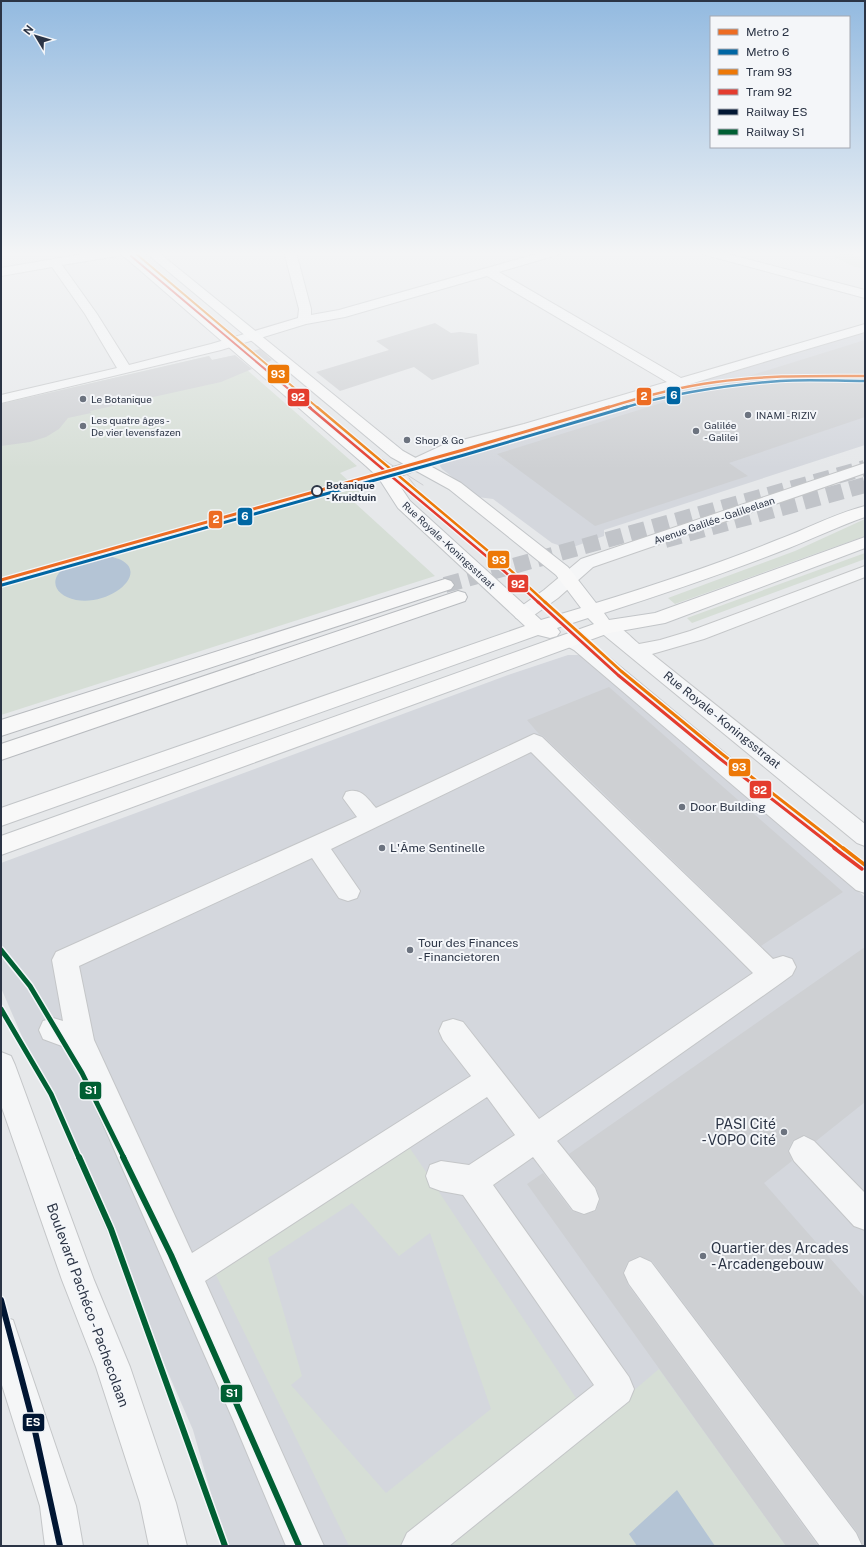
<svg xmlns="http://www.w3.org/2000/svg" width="866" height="1547" font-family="'Public Sans',sans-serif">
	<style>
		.built { fill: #d4d7dd }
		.green { fill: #d6ded6; fill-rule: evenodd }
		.water { fill: #b4c4d5 }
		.building { fill: #ced0d3 }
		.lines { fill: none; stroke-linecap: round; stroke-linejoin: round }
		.highway-tunnel { stroke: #c1c4c9; stroke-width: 16; stroke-dasharray: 16 8; stroke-linecap: butt }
		.minor-casing { stroke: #c4c6c8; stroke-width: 2 }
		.major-casing { stroke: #c2c5c8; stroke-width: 2 }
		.highway-casing { stroke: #b8bbbf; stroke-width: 2 }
		.minor { fill: #f5f6f7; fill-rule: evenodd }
		.major { fill: #f8f8f8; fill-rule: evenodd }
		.highway { fill: #f8f8f8; fill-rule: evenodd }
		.tram { stroke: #cecfd2; stroke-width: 1 }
		.rail-1-casing { stroke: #f4f6f9; stroke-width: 9 }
		.rail-2-far1-casing { stroke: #f4f6f9; stroke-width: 8 }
		.rail-2-casing { stroke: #f4f6f9; stroke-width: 9 }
		.rail-1 { stroke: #011633; stroke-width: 6 }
		.rail-2-far1 { stroke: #005f33; stroke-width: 5 }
		.rail-2 { stroke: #005f33; stroke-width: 6 }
		.tram-1-far3-casing { stroke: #f4f6f9; stroke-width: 4 }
		.tram-1-far2-casing { stroke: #f4f6f9; stroke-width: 5 }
		.tram-1-far1-casing { stroke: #f4f6f9; stroke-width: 6 }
		.tram-1-casing { stroke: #f4f6f9; stroke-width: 6 }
		.tram-2-far3-casing { stroke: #f4f6f9; stroke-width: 4 }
		.tram-2-far2-casing { stroke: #f4f6f9; stroke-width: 5 }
		.tram-2-far1-casing { stroke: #f4f6f9; stroke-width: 6 }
		.tram-2-casing { stroke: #f4f6f9; stroke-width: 6 }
		.tram-1-far3 { stroke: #ed7807; stroke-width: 2 }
		.tram-1-far2 { stroke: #ed7807; stroke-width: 2.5 }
		.tram-1-far1 { stroke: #ed7807; stroke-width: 3 }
		.tram-1 { stroke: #ed7807; stroke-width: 3.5 }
		.tram-2-far3 { stroke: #e43c2e; stroke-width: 2 }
		.tram-2-far2 { stroke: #e43c2e; stroke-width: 2.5 }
		.tram-2-far1 { stroke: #e43c2e; stroke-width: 3 }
		.tram-2 { stroke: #e43c2e; stroke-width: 3.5 }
		.metro-1-far1-casing { stroke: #f4f6f9; stroke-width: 4.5 }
		.metro-1-casing { stroke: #f4f6f9; stroke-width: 5.5 }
		.metro-2-far1-casing { stroke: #f4f6f9; stroke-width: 4.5 }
		.metro-2-casing { stroke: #f4f6f9; stroke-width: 5.5 }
		.metro-1-far1 { stroke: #ed6c23; stroke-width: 2.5 }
		.metro-1 { stroke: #ed6c23; stroke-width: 3 }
		.metro-2-far1 { stroke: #0066a3; stroke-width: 2.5 }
		.metro-2 { stroke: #0066a3; stroke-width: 3 }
		.poi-dot { fill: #6c737f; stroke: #f4f6f9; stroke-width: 1.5 }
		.stop-dot { fill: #f4f6f9; stroke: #2b3445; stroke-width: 2 }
		.labels { text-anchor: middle; stroke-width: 4; stroke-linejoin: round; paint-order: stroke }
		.far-poi-label { font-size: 10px; fill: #2b3445; stroke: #f4f6f9; text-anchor: start }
		.far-stop-label { font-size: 10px; font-weight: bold; fill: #2b3445; stroke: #f4f6f9; text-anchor: start }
		.far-street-label { font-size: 10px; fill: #2b3445; stroke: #f4f6f9 }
		.street-label { font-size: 12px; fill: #2b3445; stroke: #f4f6f9 }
		.poi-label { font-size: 12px; fill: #2b3445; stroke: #f4f6f9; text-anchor: start }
		.near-poi-label { font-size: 14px; fill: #2b3445; stroke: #f4f6f9; text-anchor: end }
		.near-street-label { font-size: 14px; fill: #2b3445; stroke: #f4f6f9 }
		.line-badge { stroke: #f4f6f9; stroke-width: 1.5 }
		.badge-label { font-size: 11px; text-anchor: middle; font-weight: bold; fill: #fff }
	</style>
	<rect width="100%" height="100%" fill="#e6e8ea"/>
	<path class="built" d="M859 334H865V445L604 530V536L576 546H561L552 543 493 499 478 497 442 469 440 466 441 459 448 453 473 445 487 446Z
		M568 655H578L587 658 865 897V1546H226L193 1430 1 988V863L508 675Z"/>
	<path class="green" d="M848 252 861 258 865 257V269L855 267 832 256Z
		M209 356 212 360 231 356 357 466 340 473 368 499 355 503 435 576 1 715V404Z
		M865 519V536L675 604 668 598 795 551Z
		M865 553V559L692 623 687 618Z
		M407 1144 426 1172 434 1166 447 1186 439 1192 576 1398 399 1546H349L214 1271ZM352 1203 399 1256 430 1233 491 1409 386 1493 291 1385 302 1376 268 1258Z
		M659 1369 786 1546H451Z"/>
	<path class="water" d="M99 555C162 560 118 607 76 600 56 596 47 581 65 567 75 559 88 557 99 555Z
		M677 1490 715 1546H637L629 1534Z"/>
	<path class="building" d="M435 323 451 333 460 332 477 334 479 364 432 380 414 367 340 391 316 372 389 350 376 341Z
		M865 340V417L729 463 748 476 595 526 497 454Z
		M260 349 272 360 266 363 252 351Z
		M235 355 252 369 221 382 90 411 91 413 68 418 59 429 46 437 30 442 1 446V404L209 356 212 360Z
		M609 687 843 892 761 946 596 786 543 736 539 734 527 720Z
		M865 947V1102L816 1141 805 1135 793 1140 788 1150 792 1161 764 1183 865 1298V1546H863L857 1532 652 1261 639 1256 628 1261 623 1272 628 1285 818 1546H786L527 1184 543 1173 572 1211 583 1215 596 1211 600 1200 596 1187 569 1154Z"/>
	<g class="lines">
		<path class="highway-tunnel" d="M665 540 865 485
			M445 585 865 468"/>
		<defs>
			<path id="minor" d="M95 252H123L121 254 117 256 62 265 97 314 129 365 211 344 298 318 299 309 284 252H296L311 309V315L339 310 543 252H562L560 254 499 272 681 378 865 324V332C729 372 594 414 457 451 434 457 403 484 378 477L376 474 378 471 400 465 443 445 524 424 667 382 487 276 345 317 306 324 221 350 1 403V395L117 368 85 314 52 267 1 276V268Z
				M700 252H720L865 290V298L702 254Z
				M865 463V473L593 567 558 598 530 618 523 620 516 618 514 614 516 610 544 590 581 559Z
				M865 566V577L704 639 652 654 865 824V846L857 843 599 631 596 627 599 623C615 618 628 635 639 644L660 640 690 631Z
				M570 634 588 640 865 869V893L856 890 574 650 563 644 560 640 563 636Z
				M534 734 542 737 773 959 783 956 792 959 796 967 792 975 781 983 557 1141 595 1188 599 1199 595 1210 584 1214 573 1210 533 1157 493 1185 629 1377 634 1389 629 1401 449 1546H401L407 1533 594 1385 463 1195 441 1191 430 1187 426 1176 430 1165 441 1161 469 1165 515 1135 487 1097 205 1281 324 1546H286L234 1422 70 1049 43 1039 39 1030 43 1021 53 1018 63 1021 52 960 56 952 357 817 343 798 346 792C361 787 367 798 376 808ZM531 752 753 973 539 1119 463 1022 453 1019 443 1022 439 1031 443 1040 471 1076 192 1253 94 1040 79 966 312 858 339 898 348 901 357 898 360 891 331 849Z
				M1 1052 11 1056 15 1065 94 1280 130 1367 176 1503 187 1546H149L140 1503 96 1367 62 1280 1 1105Z
				M804 1136 814 1141 865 1193V1230L854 1226 794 1161 789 1151 794 1141Z
				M640 1257 651 1262 856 1533 862 1546H820L629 1284 624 1273 629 1262Z
				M1 1316 13 1320 17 1332 76 1506 83 1546H45L40 1506 1 1382Z"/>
			<path id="major" d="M119 252H132L378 460 390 471 410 501 541 620 581 608 556 575 449 489 391 457 145 252H158L403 451 461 483 568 567 596 603C657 584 718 564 777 540 807 529 834 514 865 506V517C839 526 814 538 789 548 728 572 666 593 604 613L609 620 655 613 865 537V548L665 623 609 633 1 855V836L594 624 588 618 557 628 560 632 557 636 550 638 538 635 1 826V808L525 626 398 508 378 477 366 466Z"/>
			<path id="highway" d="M445 579 451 581 454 585 451 589 1 736V720Z
				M458 591 465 593 467 597 465 601 1 760V744Z"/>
		</defs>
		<use href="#minor" class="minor-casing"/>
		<use href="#major" class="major-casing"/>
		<use href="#highway" class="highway-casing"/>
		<use href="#minor" class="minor"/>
		<use href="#major" class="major"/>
		<use href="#highway" class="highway"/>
		<path class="tram" d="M373 453 423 485
			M409 478 421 494"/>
		<defs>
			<path id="rail-1" d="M1 1300 33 1422 60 1546"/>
			<path id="rail-2-far1" d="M1 950 30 986 82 1073 124 1158
				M1 1009 51 1094 79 1158"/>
			<path id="rail-2" d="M79 1157 111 1229 225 1546
				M123 1157 171 1255 299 1546"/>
		</defs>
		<use href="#rail-1" class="rail-1-casing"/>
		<use href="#rail-2-far1" class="rail-2-far1-casing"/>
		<use href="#rail-2" class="rail-2-casing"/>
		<use href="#rail-1" class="rail-1"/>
		<use href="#rail-2-far1" class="rail-2-far1"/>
		<use href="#rail-2" class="rail-2"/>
		<defs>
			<path id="tram-1-far3" d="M134 252 318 408"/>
			<path id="tram-1-far2" d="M317 407 507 567 546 603"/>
			<path id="tram-1-far1" d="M545 602 621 671 722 754 844 849"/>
			<path id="tram-1" d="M843 848 865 865"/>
			<path id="tram-2-far3" d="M131 256 311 408"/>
			<path id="tram-2-far2" d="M309 407 504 571 539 603"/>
			<path id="tram-2-far1" d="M538 602 618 675 719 758 836 849"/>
			<path id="tram-2" d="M834 848 862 869"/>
		</defs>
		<use href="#tram-1-far3" class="tram-1-far3-casing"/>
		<use href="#tram-1-far2" class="tram-1-far2-casing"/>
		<use href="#tram-1-far1" class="tram-1-far1-casing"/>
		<use href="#tram-1" class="tram-1-casing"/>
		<use href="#tram-2-far3" class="tram-2-far3-casing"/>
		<use href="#tram-2-far2" class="tram-2-far2-casing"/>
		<use href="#tram-2-far1" class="tram-2-far1-casing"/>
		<use href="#tram-2" class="tram-2-casing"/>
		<use href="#tram-1-far3" class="tram-1-far3"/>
		<use href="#tram-1-far2" class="tram-1-far2"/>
		<use href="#tram-1-far1" class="tram-1-far1"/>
		<use href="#tram-1" class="tram-1"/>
		<use href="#tram-2-far3" class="tram-2-far3"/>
		<use href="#tram-2-far2" class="tram-2-far2"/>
		<use href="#tram-2-far1" class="tram-2-far1"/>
		<use href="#tram-2" class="tram-2"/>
		<defs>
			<path id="metro-1-far1" d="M606 408C641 397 678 387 716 382 765 375 815 376 865 376"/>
			<path id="metro-1" d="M1 580 463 450 609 407"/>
			<path id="metro-2-far1" d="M623 408C674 393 727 385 780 381 808 379 837 381 865 381"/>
			<path id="metro-2" d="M2 585 464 455 627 407"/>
		</defs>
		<use href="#metro-1-far1" class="metro-1-far1-casing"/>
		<use href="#metro-1" class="metro-1-casing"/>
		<use href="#metro-2-far1" class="metro-2-far1-casing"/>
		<use href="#metro-2" class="metro-2-casing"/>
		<use href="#metro-1-far1" class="metro-1-far1"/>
		<use href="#metro-1" class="metro-1"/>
		<use href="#metro-2-far1" class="metro-2-far1"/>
		<use href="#metro-2" class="metro-2"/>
	</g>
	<linearGradient id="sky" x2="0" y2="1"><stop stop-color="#93bae0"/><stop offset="0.54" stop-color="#f4f5f6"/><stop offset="1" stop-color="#f4f5f6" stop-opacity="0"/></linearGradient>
	<rect width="866" height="469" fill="url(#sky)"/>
	<g class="poi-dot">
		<circle cx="83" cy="399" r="4"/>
		<circle cx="748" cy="415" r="4"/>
		<circle cx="83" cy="426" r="4"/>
		<circle cx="696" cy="431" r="4"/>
		<circle cx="407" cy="440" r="4"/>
		<circle cx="682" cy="807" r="4"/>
		<circle cx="382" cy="848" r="4"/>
		<circle cx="410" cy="950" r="4"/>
		<circle cx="784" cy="1132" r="4"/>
		<circle cx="703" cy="1256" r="4"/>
	</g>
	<circle class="stop-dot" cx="317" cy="491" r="5"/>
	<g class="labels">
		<g class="far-poi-label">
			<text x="91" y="403">Le Botanique</text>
			<text x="756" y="419">INAMI - RIZIV</text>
			<text x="91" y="424">Les quatre âges -<tspan x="91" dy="12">De vier levensfazen</tspan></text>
			<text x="704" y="429">Galilée<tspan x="704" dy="12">- Galilei</tspan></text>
			<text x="415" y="444">Shop &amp; Go</text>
		</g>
		<g class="far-stop-label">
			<text x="326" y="489">Botanique<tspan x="326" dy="12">- Kruidtuin</tspan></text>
		</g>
		<g class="far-street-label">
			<text transform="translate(714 520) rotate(-19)" y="4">Avenue Galilée - Galileelaan</text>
			<text transform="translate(449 545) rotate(43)" y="4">Rue Royale - Koningsstraat</text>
		</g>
		<g class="street-label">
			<text transform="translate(722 720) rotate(39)" y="4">Rue Royale - Koningsstraat</text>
		</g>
		<g class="poi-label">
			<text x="690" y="811">Door Building</text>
			<text x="390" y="852">L'Âme Sentinelle</text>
			<text x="418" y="947">Tour des Finances<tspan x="418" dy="14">- Financietoren</tspan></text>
		</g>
		<g class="near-poi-label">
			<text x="776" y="1129">PASI Cité<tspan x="776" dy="16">- VOPO Cité</tspan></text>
			<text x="711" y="1253" text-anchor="start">Quartier des Arcades<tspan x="711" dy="16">- Arcadengebouw</tspan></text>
		</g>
		<g class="near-street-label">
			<text transform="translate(88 1305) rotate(70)" y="5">Boulevard Pachéco - Pachecolaan</text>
		</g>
	</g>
	<g class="line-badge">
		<rect x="267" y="364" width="23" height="20" rx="4" fill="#ed7807"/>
		<rect x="666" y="386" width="15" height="19" rx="4" fill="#0066a3"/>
		<rect x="636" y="387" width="16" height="19" rx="4" fill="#ed6c23"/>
		<rect x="287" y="388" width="23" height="19" rx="4" fill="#e43c2e"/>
		<rect x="237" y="507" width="16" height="19" rx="4" fill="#0066a3"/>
		<rect x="208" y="510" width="15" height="19" rx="4" fill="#ed6c23"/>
		<rect x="487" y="550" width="23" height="19" rx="4" fill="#ed7807"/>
		<rect x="507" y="574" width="22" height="19" rx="4" fill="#e43c2e"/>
		<rect x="728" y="758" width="23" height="19" rx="4" fill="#ed7807"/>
		<rect x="749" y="780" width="23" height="19" rx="4" fill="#e43c2e"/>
		<rect x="79" y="1081" width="23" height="19" rx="4" fill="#005f33"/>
		<rect x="220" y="1384" width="23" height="19" rx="4" fill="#005f33"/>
		<rect x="22" y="1413" width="23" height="19" rx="4" fill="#011633"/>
	</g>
	<g class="badge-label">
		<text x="278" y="378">93</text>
		<text x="674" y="399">6</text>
		<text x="644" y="400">2</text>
		<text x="298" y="401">92</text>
		<text x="245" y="520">6</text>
		<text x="216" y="523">2</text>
		<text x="499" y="564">93</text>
		<text x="518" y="588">92</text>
		<text x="739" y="771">93</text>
		<text x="760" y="794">92</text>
		<text x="91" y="1094">S1</text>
		<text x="232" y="1397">S1</text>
		<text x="33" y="1426">ES</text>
	</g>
	<rect width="866" height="1547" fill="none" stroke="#2b3445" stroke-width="4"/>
	<rect x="710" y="16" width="140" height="132" fill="#f4f6f9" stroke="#a4a8b1"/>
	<rect x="718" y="29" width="20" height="6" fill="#ed6c23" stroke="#a4a8b1"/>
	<text x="746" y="36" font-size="12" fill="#2b3445">Metro 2</text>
	<rect x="718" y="49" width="20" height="6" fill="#0066a3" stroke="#a4a8b1"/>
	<text x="746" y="56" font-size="12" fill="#2b3445">Metro 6</text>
	<rect x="718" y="69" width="20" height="6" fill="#ed7807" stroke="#a4a8b1"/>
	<text x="746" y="76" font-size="12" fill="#2b3445">Tram 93</text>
	<rect x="718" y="89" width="20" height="6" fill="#e43c2e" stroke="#a4a8b1"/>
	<text x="746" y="96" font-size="12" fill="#2b3445">Tram 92</text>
	<rect x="718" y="109" width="20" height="6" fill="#011633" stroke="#a4a8b1"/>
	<text x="746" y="116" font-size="12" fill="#2b3445">Railway ES</text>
	<rect x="718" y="129" width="20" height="6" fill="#005f33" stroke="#a4a8b1"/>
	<text x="746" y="136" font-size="12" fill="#2b3445">Railway S1</text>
	<g transform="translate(36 36) rotate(308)" stroke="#f4f6f9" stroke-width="3" paint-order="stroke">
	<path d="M0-3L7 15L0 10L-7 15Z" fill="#2b3445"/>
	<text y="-6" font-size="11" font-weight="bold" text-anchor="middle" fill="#2b3445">N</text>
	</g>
</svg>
